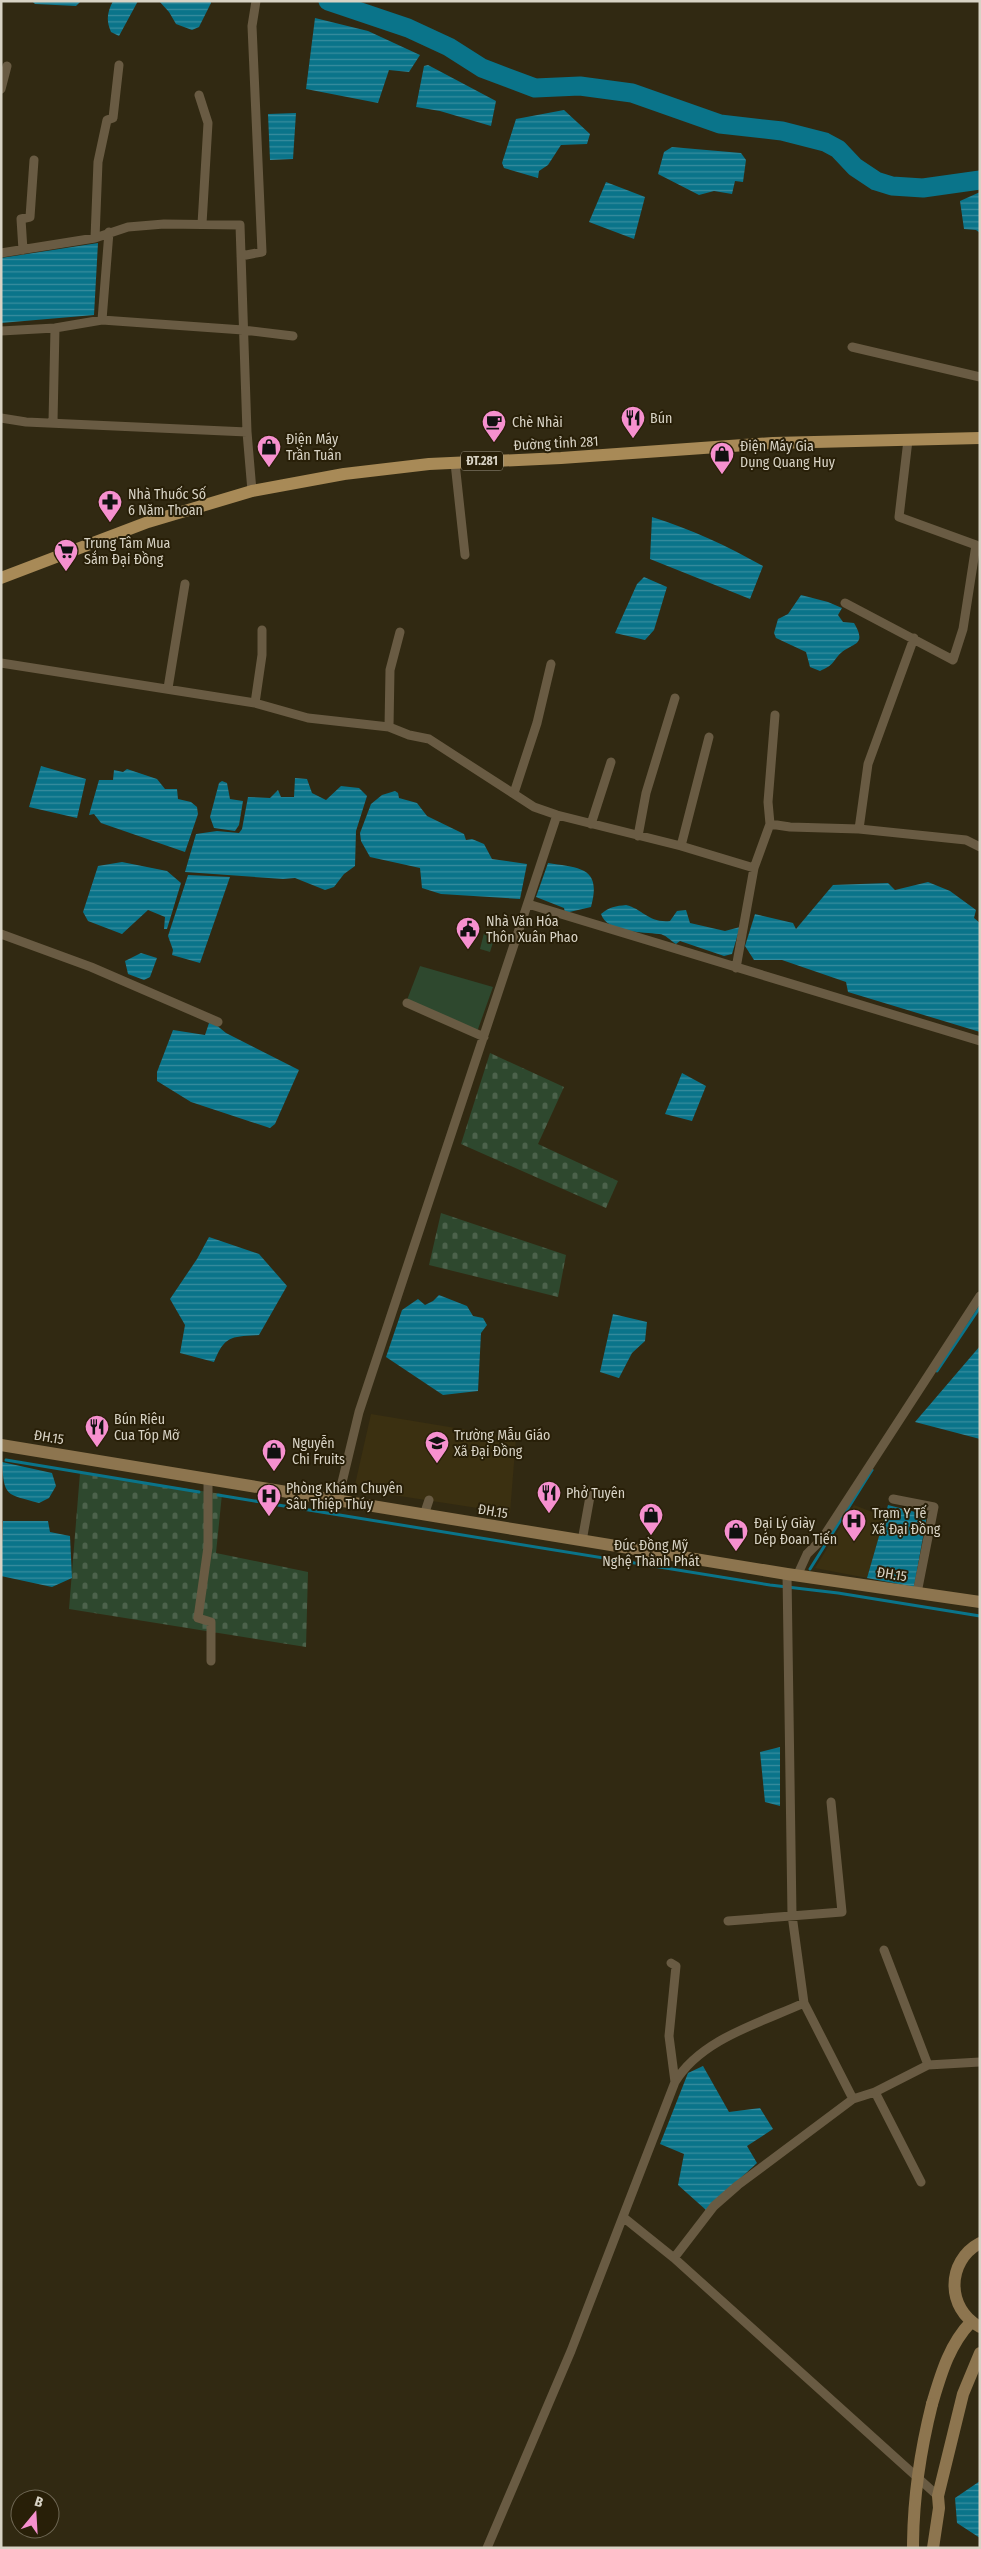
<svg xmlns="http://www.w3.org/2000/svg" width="981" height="2549" font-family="'Fira Sans Condensed',sans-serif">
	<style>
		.built { fill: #3b3011 }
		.cemetery { fill: url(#cemetery-stones) }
		.pitch { fill: #2e482e }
		.water { fill: url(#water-rules) }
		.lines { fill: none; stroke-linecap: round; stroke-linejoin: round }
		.stream { stroke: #0a748a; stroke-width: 3 }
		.river { stroke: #0a748a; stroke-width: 19 }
		.minor { stroke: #695b43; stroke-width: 9 }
		.secondary { stroke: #8d754f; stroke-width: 12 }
		.primary { stroke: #a88a57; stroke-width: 12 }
		.secondary-bridge { stroke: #8d754f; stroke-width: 12 }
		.labels { text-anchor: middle; stroke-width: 4; stroke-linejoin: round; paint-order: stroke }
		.shield { fill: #281f08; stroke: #a39d8c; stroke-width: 1 }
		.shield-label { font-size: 12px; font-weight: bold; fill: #d8d3c5 }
		.poi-label { font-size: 14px; fill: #d8d3c5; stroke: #281f08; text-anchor: start }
		.street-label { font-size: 14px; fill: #d8d3c5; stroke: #281f08 }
	</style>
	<defs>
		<pattern id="cemetery-stones" width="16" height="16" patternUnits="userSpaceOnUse" patternTransform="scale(1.25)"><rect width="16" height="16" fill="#2e482e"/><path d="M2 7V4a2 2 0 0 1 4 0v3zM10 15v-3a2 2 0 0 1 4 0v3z" fill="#4c624b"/></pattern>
		<pattern id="water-rules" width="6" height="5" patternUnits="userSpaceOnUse" patternTransform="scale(1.25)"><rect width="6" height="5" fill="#0a748a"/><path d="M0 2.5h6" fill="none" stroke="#398d9e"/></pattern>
	</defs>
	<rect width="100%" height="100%" fill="#312912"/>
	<path class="built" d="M371 1414 516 1438 510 1513 354 1489Z
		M854 1505 885 1517 867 1578 815 1568Z"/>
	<path class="cemetery" d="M490 1053 564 1087 538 1144 618 1181 606 1208 461 1144Z
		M441 1213 566 1255 558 1297 429 1265Z
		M80 1473 222 1494 216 1553 308 1572 306 1647 69 1609Z"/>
	<path class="pitch" d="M484 933 495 936 490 952 480 949Z
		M420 966 493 987 477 1032 407 1000Z"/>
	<path class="water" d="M32 1H81L76 6 35 4Z
		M113 1H138L119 36 111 32C106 20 107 13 113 1Z
		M159 1H211V3L199 27 192 30 176 24 169 12Z
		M315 18 368 31 420 55 409 72 389 70 378 103 306 89Z
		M428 65 496 101 491 126 440 111 416 107 424 66Z
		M564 110 590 134 587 144 561 145 548 165 539 171 538 178 504 168 502 163 516 119Z
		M296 113 293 159 270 160 268 114Z
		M672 147 741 153 746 160 743 182 735 181 732 194 714 191 699 195 658 174 664 152Z
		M606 182 645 197 634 239 589 222Z
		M980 192V233L976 230 964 229 960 201Z
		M98 243 94 315 1 323V258Z
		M652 517C691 529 727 546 763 566L750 599 650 559Z
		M644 577 667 587 654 630 645 640 615 633 637 584Z
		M801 595 828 602 842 608 838 615 843 622 854 623C869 648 849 642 838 656 831 665 831 666 820 671L810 667 806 652 776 638 774 633 778 619 788 614Z
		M41 766 86 779 77 818 29 807Z
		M127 769 157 779 165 789H177L178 799 191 802 197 807 198 814 185 852 101 823 94 814 89 815 99 780H113L114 770 123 772Z
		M295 778 307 779 312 793 326 800 341 786 359 788 367 796 356 831 355 866 344 874 334 887 325 890 295 878 283 879 185 872 196 834 217 831 239 833 242 829 248 797 270 798 278 790 281 797H294Z
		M222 781 227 783 230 799 243 801 239 825 235 831 214 828 210 817 219 783Z
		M395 791 398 793 399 798 417 803 427 816 464 834 466 840 472 839 484 844 492 859 527 864 520 899 441 894 422 888 420 868 370 857 361 841 360 833 371 804 382 795Z
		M122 862 167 871 181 883 167 929H164L165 917 148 910 122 934 88 921 83 912 98 866Z
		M548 863C580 868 602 867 591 907L565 913 564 908 536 897Z
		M188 875 230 877 200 963 172 955 173 950 168 936Z
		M928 882 950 891 976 910 974 918 980 923V1032L848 992 846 982 782 960H754L745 946 755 914 793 923 796 929 833 885 888 883 895 890Z
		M626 905C643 909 648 923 670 921L677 911 686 910 690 923 725 931 740 927 732 954 724 956 680 941 676 944C671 941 665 934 659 934 643 932 607 933 601 914 609 907 616 906 626 905Z
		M141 953 157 958 150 977 144 980 128 974 125 961Z
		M209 1023 215 1024 226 1033 299 1070 275 1124 270 1128 191 1102 157 1081V1072L173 1030 205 1035Z
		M682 1073 706 1086 692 1121 665 1114Z
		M209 1237 259 1254 287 1286 259 1335C231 1337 225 1335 214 1362L180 1353 185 1325 170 1299 197 1259Z
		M439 1295 467 1306 473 1316 483 1318 487 1325 481 1333 478 1391 443 1395 386 1357 402 1310 418 1299 425 1305 433 1301Z
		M613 1314 647 1322 645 1341 632 1353 619 1378 600 1372Z
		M980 1346V1439L915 1422Z
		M2 1462 52 1473 56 1486 49 1498 39 1503C6 1494 4 1497 2 1462Z
		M888 1505 927 1515 914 1587 867 1578Z
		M3 1521H48L50 1532 70 1536 72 1578 52 1587 1 1576Z
		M780 1747V1806L765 1802 760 1752Z
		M703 2066 729 2112 760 2108 773 2129 747 2146 757 2163 706 2210 678 2185 684 2154 660 2144 688 2073Z
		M980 2481V2538L957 2523 955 2498Z"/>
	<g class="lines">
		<path class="stream" d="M937 1371 980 1307
			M6 1460 199 1492
			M218 1495 261 1502
			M278 1505 770 1585 838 1593 980 1616
			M810 1569 872 1470"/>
		<path class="river" d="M328 1 408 28 449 47 482 68 535 88 580 86 632 93 720 124 782 131 825 142 838 149 855 167 876 181 892 186 923 188 980 180"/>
		<path class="minor" d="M1 89 7 66
			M199 95 208 123 202 224
			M95 238 98 162 107 120 113 118 119 65
			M23 250 21 219 30 217 34 160
			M1 253 95 238 128 227 164 224 240 225 247 432 252 491
			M241 256 262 252 252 26 256 1
			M102 320 109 232
			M1 331 55 328 102 320 243 330 293 336
			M852 347 980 377
			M1 418 26 422 247 432
			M53 422 55 328
			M455 463 465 555
			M845 603 953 660 963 629 976 545 899 517 908 440
			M1 663 255 703 308 718 389 727 409 735 429 739 534 807 557 815 681 846 754 868
			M168 688 185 584
			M255 703 262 655V630
			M389 727 390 670 400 632
			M514 793 537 723 551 664
			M591 824 611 762
			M770 824 790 827 859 829 966 840 980 847
			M859 829 868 764 914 638
			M638 836 646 793 675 698
			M681 846 709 737
			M528 904 980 1041
			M1 934 91 967 218 1022
			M736 968 754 868 770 824 768 802 775 715
			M407 1003 484 1037
			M208 1480V1547L198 1618 211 1622V1661
			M269 1489V1510
			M338 1499 359 1412 557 815
			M893 1499 934 1507 917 1593
			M424 1515 429 1500
			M582 1541 591 1491
			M787 1574 792 1915 804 2003 853 2099
			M797 1576 807 1554 822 1539 980 1296
			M728 1921 842 1912 831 1802
			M884 1950 928 2065
			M671 1963 676 1966 669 2036 675 2082
			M875 2092 921 2182
			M623 2217 674 2258 714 2206 738 2185 853 2099 875 2092 928 2065 980 2062
			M674 2258 938 2496
			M487 2548 571 2351 675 2082C701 2039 760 2023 804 2003"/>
		<path class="secondary" d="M1 1445 787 1574 980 1602
			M980 2243C946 2261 946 2309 980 2327
			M932 2404C941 2374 949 2345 971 2322
			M933 2548 939 2508 938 2496 963 2394 980 2353"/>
		<path class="primary" d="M1 578 148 522 252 491 344 474 429 464 561 458 773 443 980 438"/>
		<path class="secondary-bridge" d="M913 2548C913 2498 920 2452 932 2404"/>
	</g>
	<defs>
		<symbol id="restaurant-pin" viewBox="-11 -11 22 30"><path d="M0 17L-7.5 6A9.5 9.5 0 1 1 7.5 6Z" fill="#f690cf" stroke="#281f08"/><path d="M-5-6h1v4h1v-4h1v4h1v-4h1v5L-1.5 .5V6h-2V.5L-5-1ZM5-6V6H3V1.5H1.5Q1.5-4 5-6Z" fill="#111"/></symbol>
		<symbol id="cafe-pin" viewBox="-11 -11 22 30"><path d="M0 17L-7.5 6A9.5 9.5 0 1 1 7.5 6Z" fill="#f690cf" stroke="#281f08"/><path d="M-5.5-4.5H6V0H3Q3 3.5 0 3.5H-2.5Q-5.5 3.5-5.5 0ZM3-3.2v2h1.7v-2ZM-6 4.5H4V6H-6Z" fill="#111"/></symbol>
		<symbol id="shop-pin" viewBox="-11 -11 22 30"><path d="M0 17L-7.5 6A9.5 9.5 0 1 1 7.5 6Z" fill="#f690cf" stroke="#281f08"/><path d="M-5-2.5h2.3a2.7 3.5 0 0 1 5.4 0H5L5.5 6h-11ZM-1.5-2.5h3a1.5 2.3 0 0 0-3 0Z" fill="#111"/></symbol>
		<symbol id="pharmacy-pin" viewBox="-11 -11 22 30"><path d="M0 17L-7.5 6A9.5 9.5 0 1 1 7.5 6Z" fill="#f690cf" stroke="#281f08"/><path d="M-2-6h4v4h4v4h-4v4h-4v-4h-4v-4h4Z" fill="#111"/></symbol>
		<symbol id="supermarket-pin" viewBox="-11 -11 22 30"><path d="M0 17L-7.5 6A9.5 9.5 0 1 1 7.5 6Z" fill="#f690cf" stroke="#281f08"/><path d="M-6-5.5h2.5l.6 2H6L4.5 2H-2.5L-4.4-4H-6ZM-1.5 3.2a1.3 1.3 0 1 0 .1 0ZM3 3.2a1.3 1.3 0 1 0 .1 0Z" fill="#111"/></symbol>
		<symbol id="civic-pin" viewBox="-11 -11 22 30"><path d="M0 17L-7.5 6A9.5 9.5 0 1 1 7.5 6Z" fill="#f690cf" stroke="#281f08"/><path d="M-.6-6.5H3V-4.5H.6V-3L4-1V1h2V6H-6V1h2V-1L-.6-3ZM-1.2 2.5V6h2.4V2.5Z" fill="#111"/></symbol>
		<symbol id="school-pin" viewBox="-11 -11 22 30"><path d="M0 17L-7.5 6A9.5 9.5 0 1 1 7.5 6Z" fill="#f690cf" stroke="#281f08"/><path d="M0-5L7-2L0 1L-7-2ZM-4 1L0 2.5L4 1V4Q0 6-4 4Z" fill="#111"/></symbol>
		<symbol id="hospital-pin" viewBox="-11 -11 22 30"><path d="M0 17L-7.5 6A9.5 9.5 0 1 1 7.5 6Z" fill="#f690cf" stroke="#281f08"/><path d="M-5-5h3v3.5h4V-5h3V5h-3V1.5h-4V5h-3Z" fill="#111"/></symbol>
	</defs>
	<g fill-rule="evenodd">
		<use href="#restaurant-pin" x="619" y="404" width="28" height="38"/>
		<use href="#cafe-pin" x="480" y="408" width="28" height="38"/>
		<use href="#shop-pin" x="255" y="433" width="28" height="38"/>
		<use href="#shop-pin" x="708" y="440" width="28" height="38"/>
		<use href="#pharmacy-pin" x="96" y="488" width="28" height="38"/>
		<use href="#supermarket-pin" x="52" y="537" width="28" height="38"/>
		<use href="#civic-pin" x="454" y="915" width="28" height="38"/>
		<use href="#restaurant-pin" x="83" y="1413" width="28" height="38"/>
		<use href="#school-pin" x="423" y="1429" width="28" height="38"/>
		<use href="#shop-pin" x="260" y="1437" width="28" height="38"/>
		<use href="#restaurant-pin" x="535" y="1479" width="28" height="38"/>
		<use href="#hospital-pin" x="255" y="1482" width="28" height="38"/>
		<use href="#shop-pin" x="637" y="1501" width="28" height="38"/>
		<use href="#hospital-pin" x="840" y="1507" width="28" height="38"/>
		<use href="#shop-pin" x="722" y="1517" width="28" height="38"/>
	</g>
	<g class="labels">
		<rect class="shield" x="461" y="451.5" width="42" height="19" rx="4"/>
		<g class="shield-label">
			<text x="482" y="465">ĐT.281</text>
		</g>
		<g class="poi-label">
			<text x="650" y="423">Bún</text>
			<text x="512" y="427">Chè Nhài</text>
			<text x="286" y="444">Điện Máy<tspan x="286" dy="16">Trần Tuân</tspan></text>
			<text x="740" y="451">Điện Máy Gia<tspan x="740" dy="16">Dụng Quang Huy</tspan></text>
			<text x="128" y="499">Nhà Thuốc Số<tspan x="128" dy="16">6 Năm Thoan</tspan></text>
			<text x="84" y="548">Trung Tâm Mua<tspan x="84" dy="16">Sắm Đại Đồng</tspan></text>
			<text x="486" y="926">Nhà Văn Hóa<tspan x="486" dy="16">Thôn Xuân Phao</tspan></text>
			<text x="114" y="1424">Bún Riêu<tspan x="114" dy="16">Cua Tóp Mỡ</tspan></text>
			<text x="454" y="1440">Trường Mẫu Giáo<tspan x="454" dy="16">Xã Đại Đồng</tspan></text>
			<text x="292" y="1448">Nguyễn<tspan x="292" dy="16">Chi Fruits</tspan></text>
			<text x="286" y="1493">Phòng Khám Chuyên<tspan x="286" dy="16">Sâu Thiệp Thúy</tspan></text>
			<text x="566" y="1498">Phở Tuyên</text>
			<text x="872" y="1518">Trạm Y Tế<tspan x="872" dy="16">Xã Đại Đồng</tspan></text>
			<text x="754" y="1528">Đại Lý Giày<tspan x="754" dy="16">Dép Đoan Tiến</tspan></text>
			<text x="651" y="1550" text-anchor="middle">Đúc Đồng Mỹ<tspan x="651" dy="16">Nghệ Thành Phát</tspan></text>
		</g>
		<g class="street-label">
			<text transform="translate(556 443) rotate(-3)" y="5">Đường tỉnh 281</text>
			<text transform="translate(49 1437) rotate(9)" y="5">ĐH.15</text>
			<text transform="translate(493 1511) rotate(9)" y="5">ĐH.15</text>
			<text transform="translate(892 1574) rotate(9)" y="5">ĐH.15</text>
		</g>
	</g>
	<rect width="981" height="2549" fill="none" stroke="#d8d3c5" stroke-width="5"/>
	<g transform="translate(35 2514) rotate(18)"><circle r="24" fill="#281f08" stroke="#6e6754"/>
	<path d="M0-4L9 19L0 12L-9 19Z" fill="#f690cf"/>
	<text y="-8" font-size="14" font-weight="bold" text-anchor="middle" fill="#d8d3c5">B</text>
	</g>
</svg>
